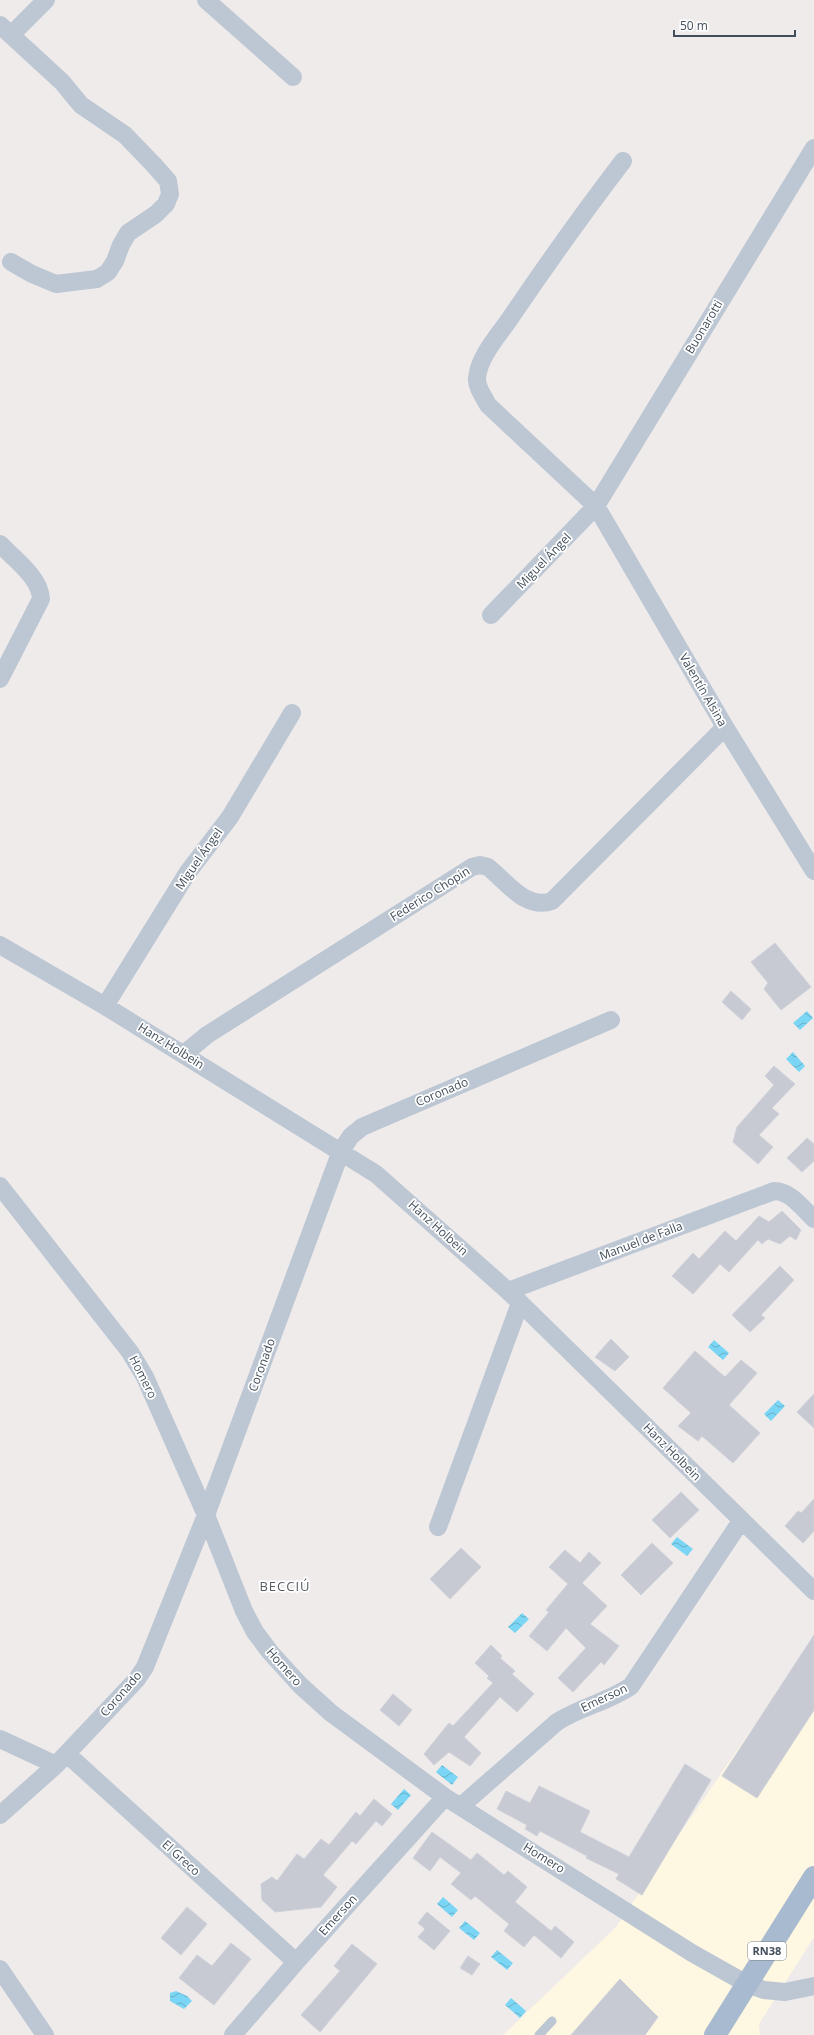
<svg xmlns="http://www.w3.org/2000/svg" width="814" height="2035" font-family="'Open Sans',sans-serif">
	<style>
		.commercial { fill: #fef7e1 }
		.water { fill: url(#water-waves) }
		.building { fill: #c7cad3; stroke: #cfd1d9 }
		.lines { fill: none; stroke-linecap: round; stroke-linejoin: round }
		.lane { stroke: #bdc7d3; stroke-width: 9 }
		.street { stroke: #bdc7d3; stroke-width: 18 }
		.primary { stroke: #a8bacf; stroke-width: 22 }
		.labels { text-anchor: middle; stroke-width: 3.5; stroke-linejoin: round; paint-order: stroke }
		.shield { fill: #fff; stroke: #7b838c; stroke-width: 1 }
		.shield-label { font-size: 11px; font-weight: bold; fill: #424e5b }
		.street-label { font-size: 12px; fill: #424e5b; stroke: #fff }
		.neighbourhood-label { font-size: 13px; letter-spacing: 1px; fill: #585c62; stroke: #fff }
	</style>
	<defs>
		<pattern id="water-waves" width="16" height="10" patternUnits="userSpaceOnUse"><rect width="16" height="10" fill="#7bd6f5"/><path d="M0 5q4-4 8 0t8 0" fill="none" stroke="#66b0c9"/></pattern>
	</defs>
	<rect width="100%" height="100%" fill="#efebeb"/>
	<path class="commercial" d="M814 1638V1937L759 2024 760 2035H503L616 1927Z"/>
	<path class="water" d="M807 1011 813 1018 800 1030 793 1023Z
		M793 1052 805 1066 799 1072 786 1059Z
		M714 1340 729 1353 723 1360 708 1347Z
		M778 1400 785 1406 771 1421 764 1414Z
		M677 1537 693 1549 687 1556 671 1544Z
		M522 1613 529 1619 515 1633 508 1627Z
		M442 1765 458 1777 452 1785 436 1772Z
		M404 1789 411 1795 398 1810 391 1804Z
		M443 1897 458 1910 452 1917 437 1904Z
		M465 1921 480 1933 474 1940 459 1928Z
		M497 1950 513 1963 507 1970 491 1957Z
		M176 1991 187 1996 192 2001 184 2009 170 2001V1993Z
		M511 1998 526 2011 520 2018 505 2005Z"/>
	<path class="building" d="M775 943 811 987 781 1010 764 989 768 983 751 962Z
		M731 991 751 1009 742 1020 722 1002Z
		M774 1066 795 1084 772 1108 779 1114 759 1135 773 1147 758 1164 733 1142 737 1127 774 1085 765 1076Z
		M807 1138 814 1144V1161L802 1172 787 1158Z
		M782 1211 801 1230 796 1240 790 1236 780 1244 768 1239 762 1244 758 1240 729 1272 720 1264 693 1294 672 1276 693 1253 699 1259 725 1231 736 1241 759 1216 769 1222Z
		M780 1266 794 1280 761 1315 765 1318 750 1332 732 1315Z
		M611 1339 629 1357 615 1371 595 1357Z
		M695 1351 725 1377 741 1360 757 1373 729 1405 760 1433 733 1463 702 1436 698 1441 678 1426 691 1413 663 1388Z
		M814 1394V1428L797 1412Z
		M681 1492 699 1510 670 1538 652 1520Z
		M814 1499V1531L803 1543 785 1526 798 1511 801 1513Z
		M652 1543 673 1563 641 1595 621 1575Z
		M461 1548 481 1567 450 1599 430 1579Z
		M565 1550 580 1563 589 1552 601 1563 582 1583 607 1606 590 1624 619 1646 604 1665 601 1662 573 1692 558 1678 586 1648 566 1628 547 1651 529 1636 549 1612 546 1610 568 1584 549 1567Z
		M814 1635V1710L757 1798 722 1776Z
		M491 1645 502 1656 500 1658 515 1671 512 1674 534 1694 517 1712 500 1697 464 1737 481 1753 470 1766 449 1752 434 1765 424 1754 449 1723 453 1726 493 1683 487 1678 489 1676 475 1663Z
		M393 1694 412 1710 399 1726 380 1710Z
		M685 1764 711 1780 642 1895 616 1879 619 1874 586 1858 587 1856 540 1831 537 1836 525 1829 527 1825 497 1809 506 1791 530 1803 539 1786 590 1811 580 1832 629 1857Z
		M374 1799 392 1814 382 1826 376 1821 356 1844 352 1841 323 1875 337 1887 321 1907 275 1912 262 1900 261 1884 272 1877 277 1881 297 1854 304 1859 321 1839 329 1845 356 1812 360 1816Z
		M432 1832 471 1860 477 1853 504 1875 508 1871 527 1887 515 1902 551 1931 555 1926 574 1942 561 1958 534 1935 524 1947 504 1931 509 1924 475 1896 471 1900 451 1884 461 1873 440 1857 430 1871 413 1858Z
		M187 1907 207 1924 181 1955 161 1938Z
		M427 1912 450 1931 434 1950 418 1937 425 1929 418 1923Z
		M231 1943 251 1959 214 2005 179 1978 197 1955 212 1966Z
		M352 1944 377 1964 320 2032 301 2015 340 1971 334 1966Z
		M468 1956 480 1964 472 1975 460 1968Z
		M620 1979 658 2017 645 2035H571Z"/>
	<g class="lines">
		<path class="lane" d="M539 2035 552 2021"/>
		<path class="street" d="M206 0 293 77
			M0 25 62 82 81 105 125 135 154 165 168 181 170 194 166 204 156 214 128 233 121 245 115 261 108 272 97 279 56 284 32 274 11 262
			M11 35 46 0
			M623 161C584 212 547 264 511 317 499 335 479 356 477 378 476 387 484 397 488 405L596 506 725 727 814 871
			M0 544C14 559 40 577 41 599L0 679
			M491 615 596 506 814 148
			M0 945 105 1006 376 1174 508 1291 814 1591
			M105 1006 188 872 230 817 292 713
			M184 1054 207 1035 472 867 480 865 488 867C507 882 525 910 552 901L725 727
			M0 1186 130 1352 145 1377 206 1515 244 1611 255 1632 270 1652 300 1685 331 1713 445 1797 692 1953 747 1984 764 1990 785 1992 814 1986
			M508 1291 774 1191C791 1191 802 1208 814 1219
			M438 1527 520 1303
			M0 1739 56 1765
			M67 1754 296 1962
			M461 1806 557 1722C580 1707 608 1702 631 1686L741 1521
			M0 1815 56 1765 137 1679 145 1667 206 1515 341 1151 351 1136 362 1127 611 1020
			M0 1969 45 2035
			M233 2035 296 1962 445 1797"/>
		<path class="primary" d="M715 2035 814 1877"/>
	</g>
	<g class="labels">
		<rect class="shield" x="748" y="1942" width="38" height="18" rx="3"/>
		<g class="shield-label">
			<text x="767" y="1955">RN38</text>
		</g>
		<g class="street-label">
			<text transform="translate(704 327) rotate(-59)" y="4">Buonarotti</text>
			<text transform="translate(544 561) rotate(-46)" y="4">Miguel Ángel</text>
			<text transform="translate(703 690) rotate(60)" y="4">Valentín Alsina</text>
			<text transform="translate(199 859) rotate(-55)" y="4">Miguel Ángel</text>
			<text transform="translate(430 894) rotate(-32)" y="4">Federico Chopin</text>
			<text transform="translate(171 1046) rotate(32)" y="4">Hanz Holbein</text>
			<text transform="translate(442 1092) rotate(-23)" y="4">Coronado</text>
			<text transform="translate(438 1228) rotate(42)" y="4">Hanz Holbein</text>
			<text transform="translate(641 1241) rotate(-21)" y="4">Manuel de Falla</text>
			<text transform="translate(262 1365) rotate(-70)" y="4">Coronado</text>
			<text transform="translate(143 1377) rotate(63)" y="4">Homero</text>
			<text transform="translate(672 1452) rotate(45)" y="4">Hanz Holbein</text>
			<text transform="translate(284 1667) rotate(48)" y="4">Homero</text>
			<text transform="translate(121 1694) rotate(-49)" y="4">Coronado</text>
			<text transform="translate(604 1698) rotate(-25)" y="4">Emerson</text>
			<text transform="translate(181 1858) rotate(42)" y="4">El Greco</text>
			<text transform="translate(544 1858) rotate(32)" y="4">Homero</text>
			<text transform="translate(338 1915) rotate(-48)" y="4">Emerson</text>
		</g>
		<g class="neighbourhood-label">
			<text x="285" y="1591">BECCIÚ</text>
		</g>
	</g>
	<path d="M674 30v6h121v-6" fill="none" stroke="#424e5b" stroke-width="2"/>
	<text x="680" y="30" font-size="12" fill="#424e5b" stroke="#ffffff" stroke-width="3" paint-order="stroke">50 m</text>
</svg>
